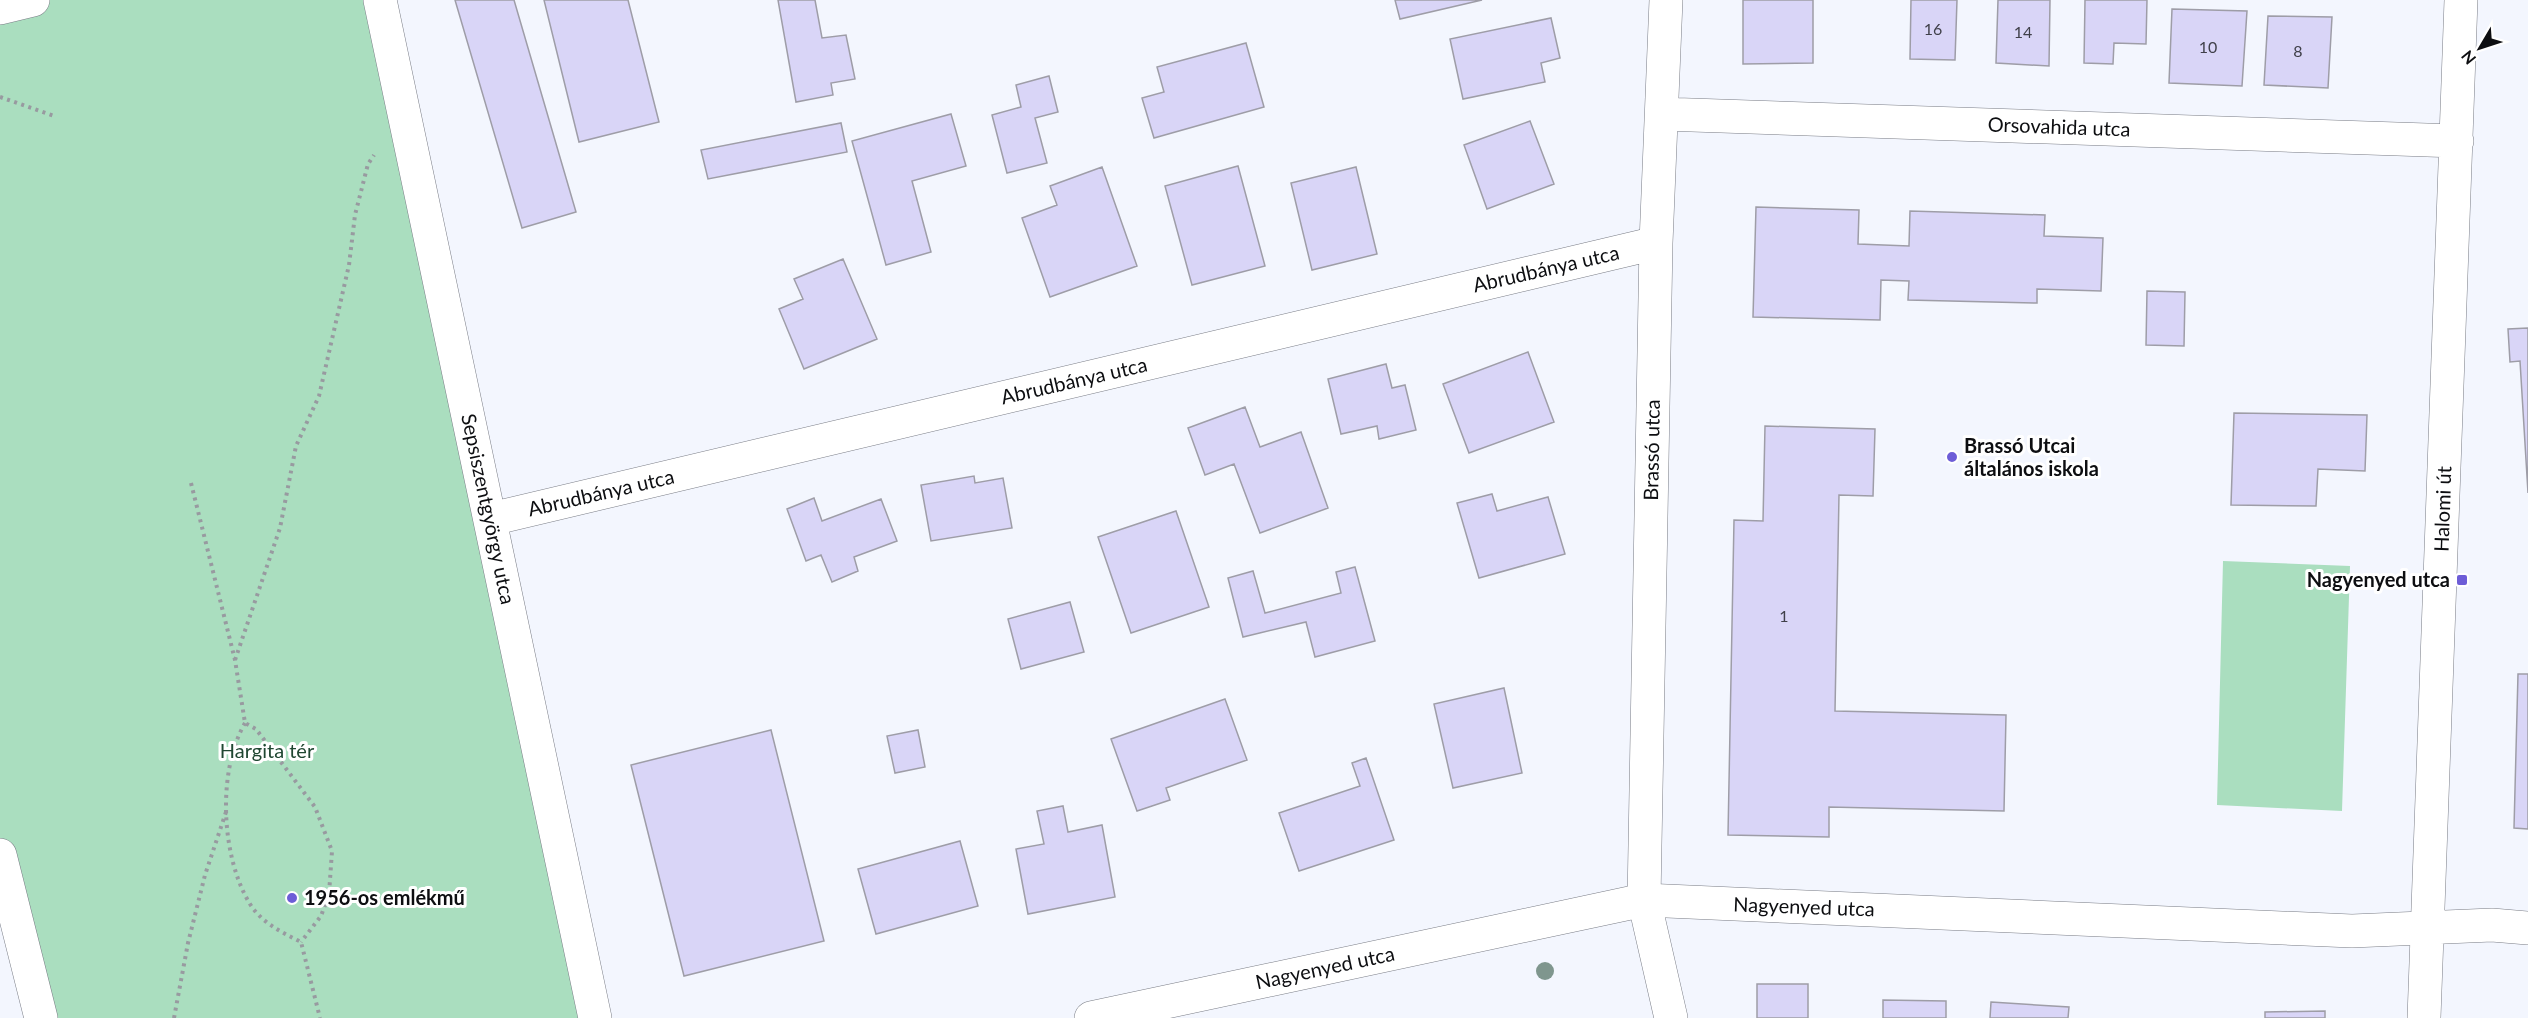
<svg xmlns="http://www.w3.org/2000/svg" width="2528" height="1018" font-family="Lato,sans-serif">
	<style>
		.green { fill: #aadebf }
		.building { fill: #d9d5f7; stroke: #9e9da7; stroke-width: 1.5 }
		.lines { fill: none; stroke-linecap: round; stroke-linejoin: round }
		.minor-casing { stroke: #7a7d86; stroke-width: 34 }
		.path { stroke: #989aa0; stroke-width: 4; stroke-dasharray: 3 4.5; stroke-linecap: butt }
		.minor { stroke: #fff; stroke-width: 33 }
		.tree { fill: #7f968e }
		.poi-dot { fill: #6d5dd7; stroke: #fff; stroke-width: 2 }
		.labels { text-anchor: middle; stroke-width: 6; stroke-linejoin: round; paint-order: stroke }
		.number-label { font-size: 16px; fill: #40404a }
		.street-label { font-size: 20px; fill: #0d0e11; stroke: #fff }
		.poi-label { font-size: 20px; font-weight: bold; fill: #0d0e11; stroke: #fff; text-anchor: start }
		.park-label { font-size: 20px; fill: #204732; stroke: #fff }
	</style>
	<rect width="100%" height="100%" fill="#f3f6fe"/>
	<path class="green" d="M33 0H380L595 1018H41L0 855V8Z
		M2223 561 2350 566 2342 811 2217 805Z"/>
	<path class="building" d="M455 0H514L576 212 522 228Z
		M544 0H628L659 122 579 142Z
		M778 0H815L822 38 846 35 855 79 831 83 833 95 796 102Z
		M1395 0H1482L1400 19Z
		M1743 0H1813V63L1743 64Z
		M1911 0H1957L1955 60 1910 59Z
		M1998 0H2050L2049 66 1996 63Z
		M2085 0H2147L2146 44 2114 43 2113 64 2084 63Z
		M2172 9 2247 11 2242 86 2169 83Z
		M2268 16 2332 17 2328 88 2264 85Z
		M1551 18 1560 58 1541 63 1545 82 1463 99 1450 39Z
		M1246 43 1264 107 1154 138 1142 98 1164 92 1157 67Z
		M1049 76 1058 112 1035 118 1047 163 1007 173 992 115 1021 107 1016 85Z
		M951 114 966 166 912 181 931 252 886 265 852 141Z
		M1530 121 1554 184 1487 209 1464 145Z
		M841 123 847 152 708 179 701 150Z
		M1238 166 1265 266 1192 285 1165 186Z
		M1102 167 1137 266 1050 297 1022 218 1057 205 1050 186Z
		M1356 167 1377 254 1312 270 1291 183Z
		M1756 207 1859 210 1858 244 1909 246 1910 211 2045 215 2044 236 2103 238 2101 291 2037 289V303L1908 300 1909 281 1881 280 1880 320 1753 317Z
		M843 259 877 339 804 369 779 309 803 299 794 279Z
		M2147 291 2185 292 2184 346 2146 345Z
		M2528 328V493L2520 361 2510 362 2508 329Z
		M1528 352 1554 422 1469 453 1443 384Z
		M1386 364 1392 388 1405 385 1416 430 1379 439 1377 426 1341 434 1328 379Z
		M1245 407 1260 447 1301 432 1328 508 1260 533 1234 464 1205 475 1188 428Z
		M2234 413 2367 415 2365 471 2318 469 2316 506 2231 505Z
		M1765 426 1875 429 1873 496 1839 495 1835 711 2006 715 2004 811 1829 807V837L1728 835 1734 520 1763 521Z
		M974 476 975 483 1003 478 1012 528 931 541 921 485Z
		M1492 494 1497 511 1548 497 1565 554 1479 578 1457 503Z
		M814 498 822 521 881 499 897 541 854 557 858 571 832 582 821 555 806 561 787 509Z
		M1176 511 1209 607 1131 633 1098 537Z
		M1355 567 1375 641 1315 657 1306 622 1243 637 1228 578 1253 571 1265 613 1341 593 1336 572Z
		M1070 602 1084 652 1021 669 1008 619Z
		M2518 674H2528V829L2514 828Z
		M1504 688 1522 773 1453 788 1434 704Z
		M1225 699 1247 760 1166 788 1170 800 1137 811 1111 739Z
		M771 730 824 941 684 976 631 765Z
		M918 730 925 767 895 773 887 736Z
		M1366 758 1394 840 1299 871 1279 813 1360 786 1352 763Z
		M1063 806 1068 832 1102 825 1115 897 1028 914 1016 849 1044 844 1037 811Z
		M960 841 978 906 876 934 858 869Z
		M1757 984H1808V1018H1757Z
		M1883 1000 1946 1001V1018H1883Z
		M1991 1002 2069 1007 2068 1018H1990Z
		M2325 1011V1018H2265V1012Z"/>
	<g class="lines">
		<defs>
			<path id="minor" d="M380 0 595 1018
				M1666 0 1656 243 1644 900 1671 1018
				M0 8 33 0
				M1662 114 2457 141
				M491 519 1656 243
				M0 855 41 1018
				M1091 1018 1644 900 2352 931 2492 925 2528 928
				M2424 1018 2461 0"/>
		</defs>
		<use href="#minor" class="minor-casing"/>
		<path class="path" d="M0 97 54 116
			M191 483 235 660 245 723 256 729 315 807 332 851 329 894 321 916 301 942
			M235 660 280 528 296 446 319 396 349 265 355 215 368 164 374 155
			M245 723C217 771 221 857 250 904 262 923 281 932 301 942L320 1018
			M174 1018 188 943 205 875 226 812"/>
		<use href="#minor" class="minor"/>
	</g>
	<circle class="tree" cx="1545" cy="971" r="9"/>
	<g class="poi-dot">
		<circle cx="1952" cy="457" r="6"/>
		<rect x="2456" y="574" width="12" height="12" rx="3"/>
		<circle cx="292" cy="898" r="6"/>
	</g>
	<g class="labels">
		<g class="number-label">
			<text x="1933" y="35">16</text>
			<text x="2023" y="38">14</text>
			<text x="2208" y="53">10</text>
			<text x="2298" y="57">8</text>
			<text x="1784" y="622">1</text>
		</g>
		<g class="street-label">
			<text transform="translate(2059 127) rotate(2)" y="7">Orsovahida utca</text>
			<text transform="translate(1546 269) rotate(-13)" y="7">Abrudbánya utca</text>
			<text transform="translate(1074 381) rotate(-13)" y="7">Abrudbánya utca</text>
			<text transform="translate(1652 450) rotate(-89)" y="7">Brassó utca</text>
			<text transform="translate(601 493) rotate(-13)" y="7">Abrudbánya utca</text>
			<text transform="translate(488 509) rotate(78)" y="7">Sepsiszentgyörgy utca</text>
			<text transform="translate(2443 509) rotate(-88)" y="7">Halomi út</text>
			<text transform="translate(1804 907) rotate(2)" y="7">Nagyenyed utca</text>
			<text transform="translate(1325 968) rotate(-12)" y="7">Nagyenyed utca</text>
		</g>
		<g class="poi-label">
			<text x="1964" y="453">Brassó Utcai<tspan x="1964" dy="23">általános iskola</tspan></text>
			<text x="2450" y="587" text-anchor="end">Nagyenyed utca</text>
			<text x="304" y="905">1956-os emlékmű</text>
		</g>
		<g class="park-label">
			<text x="267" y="758">Hargita tér</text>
		</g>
	</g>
	<g transform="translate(2480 48) rotate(231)" stroke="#ffffff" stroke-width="4.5" paint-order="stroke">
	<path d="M0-4.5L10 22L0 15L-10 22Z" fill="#0d0e11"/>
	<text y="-9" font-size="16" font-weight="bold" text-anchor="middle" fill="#0d0e11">N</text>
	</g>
</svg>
